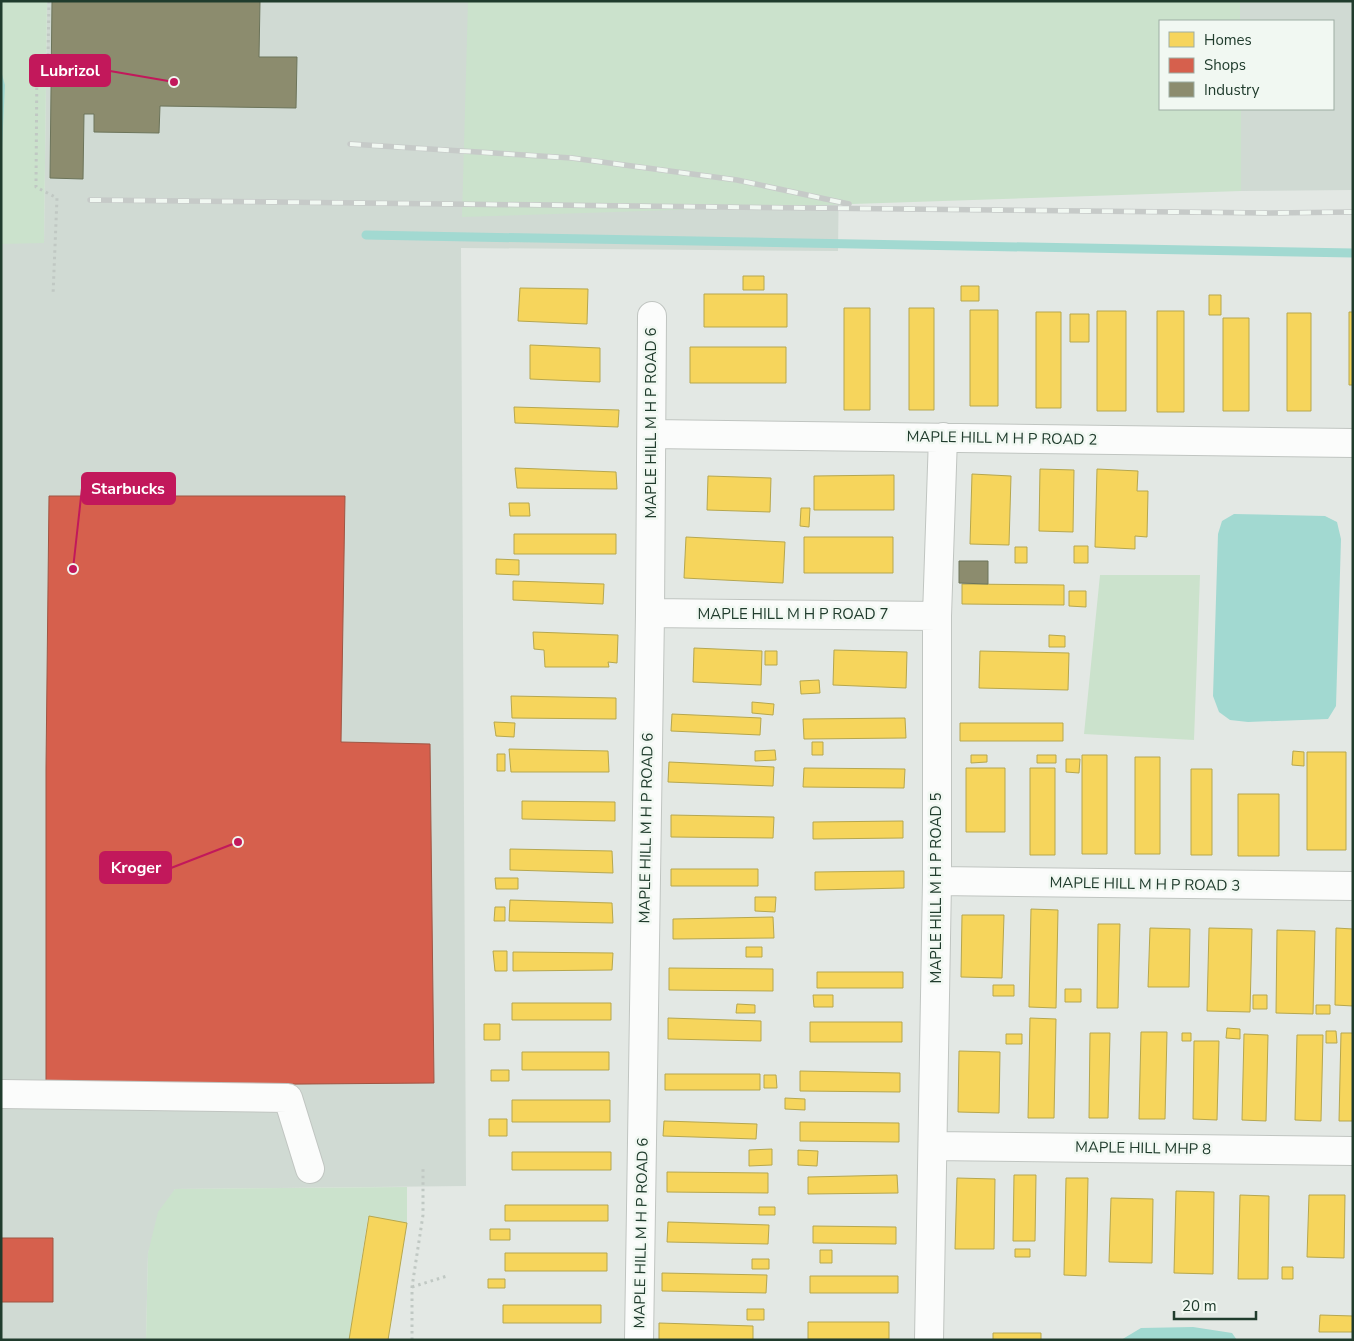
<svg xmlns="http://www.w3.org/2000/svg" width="1354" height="1341" font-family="'Nunito Sans',sans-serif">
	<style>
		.built { fill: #d0dad3 }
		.green { fill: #cbe2cc }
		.water { fill: #a2d9d1 }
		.homes { fill: #f6d55c; stroke: #b6a74e }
		.shops { fill: #d6604d; stroke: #9f5543 }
		.industry { fill: #8c8c6e; stroke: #6c745a }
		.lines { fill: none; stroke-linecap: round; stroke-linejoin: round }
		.stream { stroke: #a2d9d1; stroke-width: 9 }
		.minor-casing { stroke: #c0c5c1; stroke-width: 30 }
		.path { stroke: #c0c8c3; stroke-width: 3; stroke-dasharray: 2.5 4; stroke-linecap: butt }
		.minor { stroke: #fbfcfb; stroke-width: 28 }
		.rail-casing { stroke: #c6cac8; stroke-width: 5.5 }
		.rail { stroke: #f1f8f2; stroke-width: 4; stroke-dasharray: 11; stroke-linecap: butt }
		.labels { text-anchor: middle; stroke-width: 5; stroke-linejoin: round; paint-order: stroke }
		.street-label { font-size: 15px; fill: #203c2d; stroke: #f1f8f2 }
		.leader { fill: none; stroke: #c2185b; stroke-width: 2 }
		.callout-dot { fill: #c2185b; stroke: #f1f8f2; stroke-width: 2 }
		.callout { fill: #c2185b; stroke: #c2185b; stroke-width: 2 }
		.callout-label { font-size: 16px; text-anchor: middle; font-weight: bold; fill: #fff }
	</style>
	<rect width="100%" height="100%" fill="#e3e8e4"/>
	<path class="built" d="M47 1H841L838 251 461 248 466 1186 175 1189 148 1253 146 1340H1V243H44Z
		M1240 1H1353V190L1241 191V109H1333V21H1240Z"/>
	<path class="green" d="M1 1H47L44 243 1 244Z
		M468 1H1240V21H1160V109H1241V191L462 217Z
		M1100 575H1200L1194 740 1084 734Z
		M407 1187V1223L368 1217 349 1340H146L148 1253 158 1212 175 1189Z"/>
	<path class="water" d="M1 71 5 85 1 168Z
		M1234 514 1325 516 1337 522 1341 539 1336 706 1328 719 1248 722 1230 720 1219 712 1213 696 1218 534 1222 521Z
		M1193 1327 1232 1333 1237 1340H1121L1141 1328Z"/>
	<path class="homes" d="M743 276H764V290H743Z
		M961 286H979V301H961Z
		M520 288 588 289 587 324 518 321Z
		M704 294H787V327H704Z
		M1209 295H1221V315H1209Z
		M844 308H870V410H844Z
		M909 308H934V410H909Z
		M970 310H998V406H970Z
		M1097 311H1126V411H1097Z
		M1157 311H1184V412H1157Z
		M1036 312H1061V408H1036Z
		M1349 312H1353V385H1349Z
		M1287 313H1311V411H1287Z
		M1070 314H1089V342H1070Z
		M1223 318H1249V411H1223Z
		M530 345 600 348V382L530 379Z
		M690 347H786V383H690Z
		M514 407 619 410 618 427 515 423Z
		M515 468 616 472 617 489 517 488Z
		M1040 469 1074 470 1073 532 1039 531Z
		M1097 469 1138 471 1137 491H1148L1147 537 1135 536V549L1095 547Z
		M972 474 1011 476 1009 545 970 544Z
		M894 475V510H814V476Z
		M708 476 771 478 770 512 707 510Z
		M509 503H529L530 516H510Z
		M801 508H810L809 527 800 526Z
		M514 534H616V554H514Z
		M686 537 785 542 783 583 684 578Z
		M804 537H893V573H804Z
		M1074 546H1088V563H1074Z
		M1015 547H1027V563H1015Z
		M496 559 519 560V575L496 574Z
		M513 581 604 584 603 604 513 600Z
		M962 584 1064 585V605L962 604Z
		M1069 591H1086V607L1069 606Z
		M533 632 618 635 617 663 608 662 609 667H545L544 650 534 649Z
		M1049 635 1065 636V647H1049Z
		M694 648 762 651 761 685 693 682Z
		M834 650 907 652 906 688 833 685Z
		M765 651H777V665H765Z
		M980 651 1069 653 1068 690 979 688Z
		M819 680 820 693 801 694 800 681Z
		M511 696 616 698V719L512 718Z
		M752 702 774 704 773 715 752 713Z
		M672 714 761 718 760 735 671 731Z
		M905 718 906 738 804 739 803 719Z
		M494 722 515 723 514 737 496 736Z
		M960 723H1063V741H960Z
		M812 742H823V755H812Z
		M509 749 608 751 609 772H511Z
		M775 750 776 760 755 761V751Z
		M1293 751 1304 752V766L1292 765Z
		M1307 752H1346V850H1307Z
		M497 754H505V771H497Z
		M971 755H987V762L971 763Z
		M1037 755H1056V763H1037Z
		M1082 755H1107V854H1082Z
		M1135 757H1160V854H1135Z
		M1066 759H1080L1079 773 1066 772Z
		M669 762 774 767 773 786 668 782Z
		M804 768 905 769 904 788 803 787Z
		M966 768H1005V832H966Z
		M1030 768H1055V855H1030Z
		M1191 769H1212V855H1191Z
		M1238 794H1279V856H1238Z
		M522 801 615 802V821L522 819Z
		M671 815 774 817 773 838 671 837Z
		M903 821V838L813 839V822Z
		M510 849 612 851 613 873 510 870Z
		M671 869H758V886H671Z
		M904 871V888L815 890V872Z
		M495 878H518V889H496Z
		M755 897H776L775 912 755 911Z
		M510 900 612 903 613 923 509 921Z
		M495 907H505V921H494Z
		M1031 909 1058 910 1056 1008 1029 1007Z
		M962 915H1004L1002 978 961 977Z
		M773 917 774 938 673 939V919Z
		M1098 924H1120L1118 1008H1097Z
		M1150 928 1190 929 1189 987H1148Z
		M1209 928 1252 929 1250 1012 1207 1011Z
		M1336 928 1353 929V1006L1335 1005Z
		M1277 930 1315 931 1313 1014 1276 1013Z
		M746 947H762V957H746Z
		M493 951H507V971H495Z
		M513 952 613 953 612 970 513 971Z
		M669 968 773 969V991L669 990Z
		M817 972H903V988H817Z
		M993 985H1014V996H993Z
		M1065 989H1081V1002H1065Z
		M813 995H833V1007H814Z
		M1253 995H1267V1009H1253Z
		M512 1003H611V1020H512Z
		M737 1004 755 1005V1013H736Z
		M1316 1005H1330V1014H1316Z
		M668 1018 761 1021V1041L668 1039Z
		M1030 1018 1056 1019 1054 1118H1028Z
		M810 1022H902V1042H810Z
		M484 1024H500V1040H484Z
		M1227 1028 1240 1029V1039L1226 1038Z
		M1326 1031H1336L1337 1043H1326Z
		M1141 1032H1167L1165 1119H1139Z
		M1090 1033H1110L1108 1118H1089Z
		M1182 1033H1191V1041H1182Z
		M1341 1033H1353V1121H1339Z
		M1006 1034H1022V1044H1006Z
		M1244 1034 1268 1035 1266 1121 1242 1120Z
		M1297 1035H1323L1321 1121 1295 1120Z
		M1194 1041H1219L1217 1120 1193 1119Z
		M959 1051 1000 1052 999 1113 958 1112Z
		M522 1052H609V1070H522Z
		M491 1070H509V1081H491Z
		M800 1071 900 1073V1092L800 1091Z
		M665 1074H760V1090H665Z
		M764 1075H776L777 1088H764Z
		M785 1098 805 1099V1110L785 1109Z
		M512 1100H610V1122H512Z
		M489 1119H507V1136H489Z
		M664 1121 757 1124 756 1139 663 1136Z
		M800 1122 899 1123V1142L800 1141Z
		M772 1149V1165L749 1166V1150Z
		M798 1150 818 1151 817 1166 798 1165Z
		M512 1152H611V1170H512Z
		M667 1172 768 1173V1193L667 1192Z
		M897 1175 898 1193 808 1194V1177Z
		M1014 1175H1036L1035 1241H1013Z
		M957 1178 995 1179 994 1249H955Z
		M1066 1178H1088L1086 1276 1064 1275Z
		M1176 1191 1214 1192 1213 1274 1174 1273Z
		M1240 1195 1269 1196 1268 1279H1238Z
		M1309 1195H1345L1344 1258 1307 1257Z
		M1111 1198 1153 1199 1152 1263 1109 1262Z
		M505 1205H608V1221H505Z
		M759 1207H775V1215H759Z
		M369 1216 407 1223 388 1340H349Z
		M668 1222 769 1225 768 1244 667 1242Z
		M813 1226 896 1227V1244L813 1243Z
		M490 1229H510V1240H490Z
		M1015 1249H1030V1257H1015Z
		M820 1250H832V1263H820Z
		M505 1253H607V1271H505Z
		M752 1259H769V1269H752Z
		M1282 1267H1293V1279H1282Z
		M662 1273 767 1275 766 1293 662 1291Z
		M810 1276H898V1293H810Z
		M488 1279H505V1288H488Z
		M503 1305H601V1323H503Z
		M747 1309H764V1320H747Z
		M1320 1315 1353 1316V1332H1319Z
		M808 1322H889V1339H808Z
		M659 1323 753 1326V1340H659Z
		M993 1333H1041V1340H993Z"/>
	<path class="shops" d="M49 496H345L341 742 430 744 434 1083 46 1086V769Z
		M1 1238H53V1302H1Z"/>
	<path class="industry" d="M52 1H260L259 57H297L296 108 160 106 159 133 94 132V114H84L83 179 50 178Z
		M959 561H988V584L959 583Z"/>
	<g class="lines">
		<path class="stream" d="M366 235 1353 253"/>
		<defs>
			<path id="minor" d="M652 434 1353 443
				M650 613 937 616
				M937 881 1353 886
				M2 1094 288 1098 310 1169
				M933 1146 1353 1151
				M639 1340 650 613 652 316
				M929 1340 937 881V616L943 437"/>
		</defs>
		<use href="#minor" class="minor-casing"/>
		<path class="path" d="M49 1 48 57H37L36 187 57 198 53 295
			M412 1287 447 1276
			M412 1340V1287L423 1215V1167"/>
		<use href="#minor" class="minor"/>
		<defs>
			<path id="rail" d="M350 144 572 158 737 180 849 204
				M90 200 1270 213 1353 212"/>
		</defs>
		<use href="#rail" class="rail-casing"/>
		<use href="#rail" class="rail"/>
	</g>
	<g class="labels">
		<g class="street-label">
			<text transform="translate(651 423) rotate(-90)" y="5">MAPLE HILL M H P ROAD 6</text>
			<text transform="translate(1002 438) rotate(1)" y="5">MAPLE HILL M H P ROAD 2</text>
			<text x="793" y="619">MAPLE HILL M H P ROAD 7</text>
			<text transform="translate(646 828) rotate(-89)" y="5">MAPLE HILL M H P ROAD 6</text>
			<text transform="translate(1145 884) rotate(1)" y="5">MAPLE HILL M H P ROAD 3</text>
			<text transform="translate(936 888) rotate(-90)" y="5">MAPLE HILL M H P ROAD 5</text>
			<text transform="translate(1143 1148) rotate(1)" y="5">MAPLE HILL MHP 8</text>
			<text transform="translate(641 1233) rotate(-89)" y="5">MAPLE HILL M H P ROAD 6</text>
		</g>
	</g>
	<path class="leader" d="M174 82L110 71M73 569L82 488M238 842L171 868"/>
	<g class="callout-dot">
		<circle cx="174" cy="82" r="5"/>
		<circle cx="73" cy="569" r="5"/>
		<circle cx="238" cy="842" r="5"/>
	</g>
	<g class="callout">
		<rect x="30" y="55" width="80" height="31" rx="5"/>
		<rect x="82" y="473" width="93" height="31" rx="5"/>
		<rect x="100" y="852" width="71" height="31" rx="5"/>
	</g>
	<g class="callout-label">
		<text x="70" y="76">Lubrizol</text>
		<text x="128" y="494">Starbucks</text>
		<text x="136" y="873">Kroger</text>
	</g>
	<rect width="1354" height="1341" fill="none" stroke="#203c2d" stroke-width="5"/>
	<rect x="1159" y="20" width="175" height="90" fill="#f1f8f2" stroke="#9dada3"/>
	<rect x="1169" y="32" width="25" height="15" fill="#f6d55c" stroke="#9dada3"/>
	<text x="1204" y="45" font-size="15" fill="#203c2d">Homes</text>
	<rect x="1169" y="58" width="25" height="15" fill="#d6604d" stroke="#9dada3"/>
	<text x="1204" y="70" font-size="15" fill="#203c2d">Shops</text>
	<rect x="1169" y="82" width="25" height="15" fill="#8c8c6e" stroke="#9dada3"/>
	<text x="1204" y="95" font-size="15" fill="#203c2d">Industry</text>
	<path d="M1174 1311v8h82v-8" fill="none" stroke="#203c2d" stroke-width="2.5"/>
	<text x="1182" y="1311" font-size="15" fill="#203c2d" stroke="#f1f8f2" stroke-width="4" paint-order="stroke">20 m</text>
</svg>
